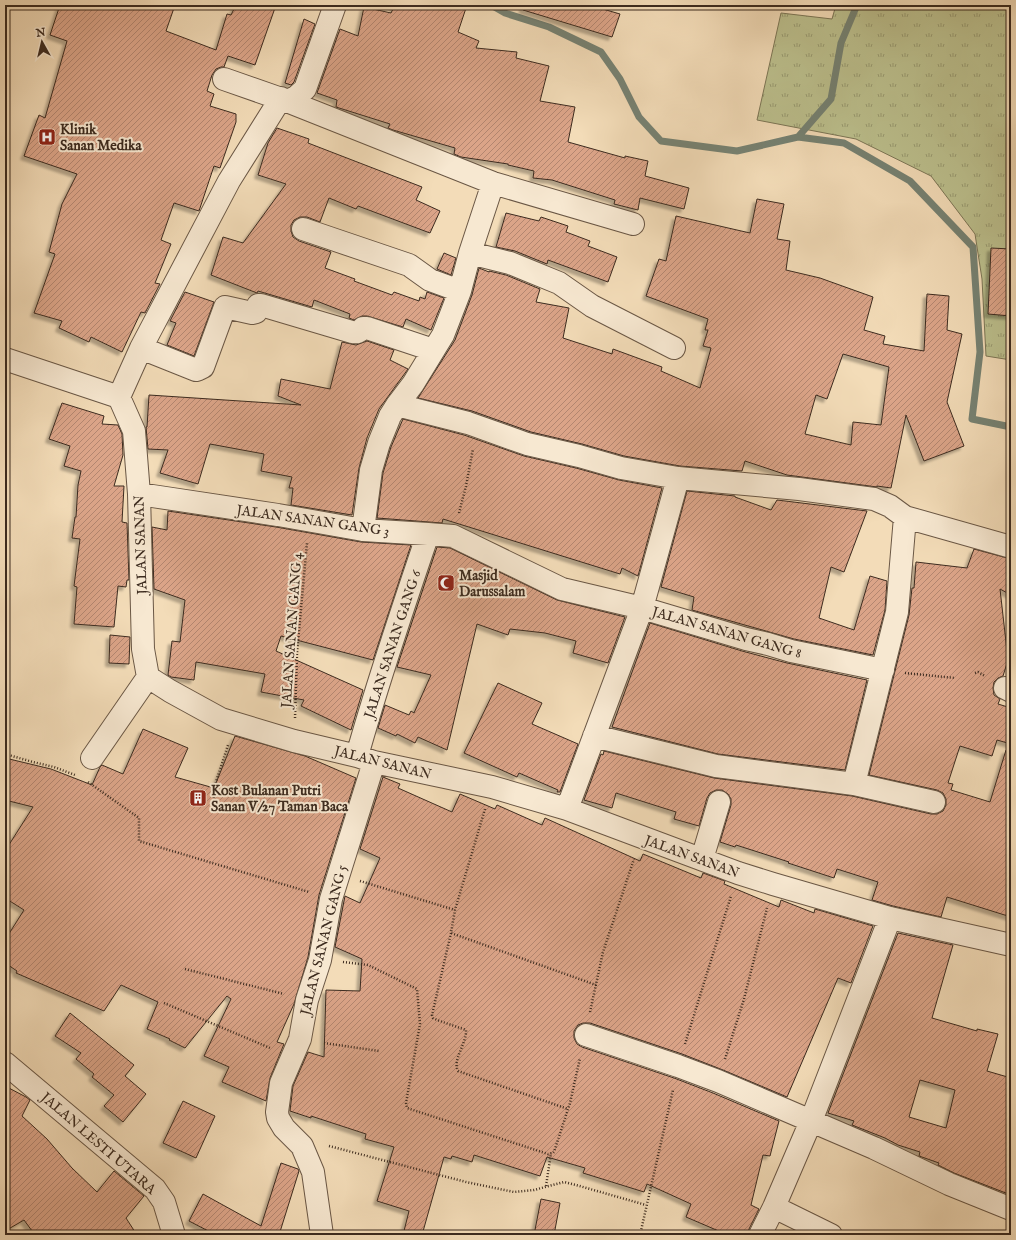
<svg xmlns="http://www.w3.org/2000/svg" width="1016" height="1240" font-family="'IM FELL English',serif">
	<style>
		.grass { fill: url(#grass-tufts); stroke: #7c7656 }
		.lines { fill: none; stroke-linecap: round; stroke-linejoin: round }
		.stream { stroke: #768273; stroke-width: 7 }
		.building { fill: url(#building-hatch); stroke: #3c2b1f; fill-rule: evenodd; filter: url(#shadow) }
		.minor-casing { stroke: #6a5745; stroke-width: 24 }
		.path { stroke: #3c2b1f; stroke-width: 2.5; stroke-dasharray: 1 2; stroke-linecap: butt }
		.minor { stroke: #f7e8d1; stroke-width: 22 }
		.labels { text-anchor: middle; stroke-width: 4; stroke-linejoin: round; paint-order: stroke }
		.poi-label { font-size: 14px; font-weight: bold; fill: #3c2b1f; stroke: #f7e8d1; text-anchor: start }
		.street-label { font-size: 14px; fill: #3c2b1f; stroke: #f7e8d1 }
	</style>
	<defs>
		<pattern id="grass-tufts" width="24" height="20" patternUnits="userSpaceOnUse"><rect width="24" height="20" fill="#bcc08e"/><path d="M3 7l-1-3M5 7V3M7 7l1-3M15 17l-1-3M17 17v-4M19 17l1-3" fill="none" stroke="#9a9c73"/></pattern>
		<pattern id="building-hatch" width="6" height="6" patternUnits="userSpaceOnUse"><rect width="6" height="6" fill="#dba488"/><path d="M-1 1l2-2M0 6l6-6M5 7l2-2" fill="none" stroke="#b3866f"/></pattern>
		<filter id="shadow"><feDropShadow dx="-3.5" dy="3.5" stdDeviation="1" flood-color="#0004"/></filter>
	</defs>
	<rect width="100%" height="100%" fill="#f3dcb8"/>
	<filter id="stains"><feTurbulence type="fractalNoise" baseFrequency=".005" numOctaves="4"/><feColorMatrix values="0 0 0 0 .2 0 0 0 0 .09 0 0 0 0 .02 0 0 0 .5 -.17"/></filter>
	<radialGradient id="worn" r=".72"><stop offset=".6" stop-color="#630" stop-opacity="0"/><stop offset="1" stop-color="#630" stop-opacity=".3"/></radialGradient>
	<path class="grass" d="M836 5H1011V360L986 356 982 279 975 234 931 176 856 139 757 120 781 13 832 19Z"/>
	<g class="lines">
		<path class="stream" d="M491 5 505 13 549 27 601 52 620 79 639 117 661 141 737 151 798 137 831 99 841 43 857 5
			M798 137 844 143 910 181 973 247 980 352 972 419 1011 427"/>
	</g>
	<path class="building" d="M60 5H175L166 31 216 50 227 14 231 15 236 5H276L255 65 228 56 224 67H221L216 69 212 75 207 91 214 94 210 106 236 114V122L220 168 214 166 199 211 174 203 161 240 171 244 155 283 160 284 145 313 141 312 122 352 91 337 89 342 59 328 62 321 34 313 55 254 49 252 62 204 77 174 24 156 39 115 45 118 67 41 50 35Z
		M395 5H467L458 32 479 41 476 48 517 52 516 58 549 66 540 101 575 107 568 142 625 158V156L648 161 645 176 689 188 684 209 640 198 638 210 614 204 615 200 552 180 533 178 534 171 508 165V164L461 157 454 154 455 148 393 130 388 128 390 124 336 107 337 100 317 93 340 29 358 36 364 7 391 13Z
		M523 5H589L620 14 612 37 523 10Z
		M304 19 315 24 294 82 291 85 285 83Z
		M277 128 309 139 308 143 422 187 416 200 440 211 430 233 358 206 356 209 329 198 320 222 307 217H300L294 220 291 225V231L293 237 299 241 331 252 325 268 355 279 354 281 392 295 394 292 419 301 420 297 425 299 427 292 444 298 431 330 406 319 403 327 367 316H362L354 320 349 318 350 314 314 300 312 307 258 291 257 293 211 275 223 237 243 243 286 184 258 175 268 143Z
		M757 199 784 204 777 239 790 241 786 270 820 278 873 297 864 330 885 336 883 344 924 351 927 294 949 296 947 330 962 334 947 402 964 446 924 461 906 415 891 488 877 486V487L787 475 745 461 742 471 680 466 624 456 582 444 531 432 472 411 418 398 455 340 472 295 479 268 489 272V271L506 275 540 289 536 302 569 308 563 338 612 354 613 349 662 367 661 371 700 388 711 348 703 346 708 330H705L708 319 646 296 659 259 666 261 676 216 750 233ZM843 354 889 367 881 425 853 422 851 445 805 434 816 395 827 399Z
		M506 213 539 221 541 217 568 226 566 232 590 241 588 246 617 257 608 282 548 260 547 264 515 251 496 247Z
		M991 248 1011 249V316L988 314Z
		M444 253 456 258 451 275 437 269Z
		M185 292 214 302 194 356 167 345 176 323 170 321Z
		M367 341 394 350 390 360 408 369 379 409 367 438 359 468 352 515 291 505 293 488H289L292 477 261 471 264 454 210 444 198 484 160 473 168 450 148 449 146 427H147L149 395 301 405 278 396 281 379 330 389 342 342 356 345Z
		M62 403 104 416 102 424 118 425 122 434 123 455 114 486H124L122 522 127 523 129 580H127L126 587 118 586 114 627 74 624 77 587 74 586 80 539 72 538 75 517H76L78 485 81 471 64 466 70 446 49 439Z
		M403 419 464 435 524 456 576 468 619 480 662 488 638 576 622 568 620 574 443 519 442 523 377 518 383 473 391 447Z
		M687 491 735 496V497L771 510 777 500 867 511 844 572 831 567 819 618 854 630 870 576 887 581 885 610 873 655 794 639 692 610 694 597 661 587Z
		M168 511 276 527 361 542 411 545 373 660 281 636 276 651 363 690 351 730 301 706 304 700 261 692 265 674 196 662 194 680 171 677 168 675 172 641 180 642 185 600 154 589 152 527 167 530Z
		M437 547 450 548 557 600 625 617 608 663 573 653 576 641 545 633 510 629 508 635 477 624 447 750 418 737 415 743 397 734 396 736 378 728 385 705 409 715 411 711 414 713 431 675 397 667Z
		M974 549 1011 559V595L1000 589 1008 660 1003 676 998 678 994 682 993 688 994 695 1000 699 998 704 1011 708V744L997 740 992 756 960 746 948 783 953 784 951 790 990 802 1006 750 1011 751V917L947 897 941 917 893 906 872 900 878 882 837 869 834 878 788 863 789 862 736 845 735 847 720 842 731 805V799L728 794 722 790H716L710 793 707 798 699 826 674 819 676 812 616 793 612 808 584 800 601 754 603 755 604 751 714 778 852 796 931 814H937L943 811 946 805V799L943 793 937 790 869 775 909 615 912 588H914L916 562 967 568Z
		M650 623 742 651 787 663 867 680 845 770 718 754 612 727Z
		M110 635 130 637 129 664 109 663Z
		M498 683 542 703 532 724 578 744 560 792H557L558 790 519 773 517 777 464 753Z
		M143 729 188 748 175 777 214 788 235 736 305 756 356 778 319 895 308 957 294 1004 277 1042 284 1044 270 1078 266 1101 222 1082 229 1067 204 1056 231 999 227 996 185 1048 169 1040 170 1039 147 1029 158 1002 121 985 104 1011 16 973 17 971 5 963V940L24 910 5 898V851L33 807 5 800V758L51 769 92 785 100 767 102 765 123 774Z
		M383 777 400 784 398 788 452 812 460 794 495 809 497 805 542 825 545 818 640 861 643 854 701 878 703 873 725 881 724 884 779 907 781 900 814 913 815 909 873 926 851 983 838 978 787 1097 723 1070 682 1054 590 1023H583L578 1025 574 1031V1038L577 1044 582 1047 674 1078 713 1093 779 1121 770 1156 763 1155 751 1205 759 1209 749 1229 748 1235H728L686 1217 691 1204 647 1184 644 1192 583 1173 585 1168 547 1157 540 1176 474 1155 472 1162 452 1156 451 1159 444 1157 422 1235H403L409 1211 377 1201 394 1147 365 1139 366 1134 311 1116V1118L290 1111 293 1086 308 1052 324 1057 326 990 360 991 362 959 335 947 345 896 360 903 380 858 360 849Z
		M898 933 953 945 932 1018 977 1031V1029L998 1034 987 1071 1011 1078V1195L954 1173 938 1165 939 1163 919 1156 920 1152 898 1145 885 1138 852 1125 854 1121 828 1113ZM920 1080 955 1090 946 1128 909 1117Z
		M70 1013 134 1065 125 1076 146 1094 123 1122 104 1106 114 1095 92 1077 94 1074 76 1059 81 1053 55 1036Z
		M5 1086 26 1097 30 1100 22 1116 47 1139 72 1168 97 1192 114 1171 144 1196 126 1218 137 1235H35L24 1220 5 1231Z
		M183 1101 215 1116 196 1158 163 1143Z
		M281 1163 298 1169 299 1171 279 1235H216L189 1221 203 1194 261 1226Z
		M541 1199 560 1203 554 1235H534Z"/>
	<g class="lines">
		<defs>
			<path id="minor" d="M224 79 287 101 493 183 633 224
				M287 101 296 97 305 89 335 5
				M303 229 409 265 430 280 460 291
				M470 253 510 263 559 283 592 306 674 348
				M141 348 196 370 199 369 203 367 225 307 252 313 256 312 258 305H261L352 332C357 333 359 332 363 328H367L433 350
				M5 359 119 397 134 431 139 494 143 649 148 677 170 691 221 719 294 741 357 756 374 762 492 787 567 809 738 873 773 884 890 918 1011 945
				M119 397 141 348 229 181 281 98
				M397 405 468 423 527 444 579 456 621 468 678 478 799 489 874 499 890 506 905 517 1011 547
				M139 494 278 515 363 530 428 534 453 536 562 589 642 608 746 639 768 644 791 651 883 670
				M363 530 371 470 379 443 390 416 397 405 413 384 443 335 460 291 470 253 493 183
				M1005 688 1011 691
				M594 736 716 766 854 784 934 802
				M357 756C378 681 403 607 428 534
				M92 758 148 677
				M854 784 897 612 905 517
				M567 809 642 608 678 478
				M702 859 719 802
				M586 1035 678 1066 718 1081 874 1148 949 1184 1011 1209
				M5 1063 155 1189 164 1202 174 1235
				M774 1207 831 1235
				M322 1235 313 1172 302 1146 284 1128 278 1118 277 1112 281 1083 300 1039 307 1000 320 960 331 899 374 762
				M760 1235 774 1207 811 1121 890 918"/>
		</defs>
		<use href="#minor" class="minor-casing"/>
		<path class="path" d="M459 513 466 486 473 449
			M905 673 955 678
			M975 673 978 672 985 676
			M295 718 297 653 307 543
			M5 754 33 762 54 767 75 775
			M88 782 139 818V841L309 892
			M213 804 216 782 228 745
			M485 809 455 910 451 933 596 985
			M360 881 455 910
			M451 933 432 1015 433 1018 437 1020 466 1030C467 1043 452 1060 458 1071L568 1109
			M343 962 368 965 417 989 420 1024 406 1103 407 1108 548 1154 553 1153 554 1152 570 1103 580 1058
			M185 969 284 994
			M164 1003 270 1048
			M590 1012 603 952 634 859
			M324 1043 379 1051
			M685 1044 731 896
			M725 1059 744 999 767 908
			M329 1146 466 1182 514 1192 534 1190 564 1182 576 1185 646 1205
			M546 1186 551 1153
			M640 1235 673 1090"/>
		<use href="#minor" class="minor"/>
	</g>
	<defs>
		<symbol id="hospital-square" viewBox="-11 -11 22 22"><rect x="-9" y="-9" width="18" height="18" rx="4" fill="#8f2418" stroke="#f7e8d1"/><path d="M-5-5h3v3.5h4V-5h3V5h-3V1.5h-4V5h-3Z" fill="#fff"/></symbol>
		<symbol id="mosque-square" viewBox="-11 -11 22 22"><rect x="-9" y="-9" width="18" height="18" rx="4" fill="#8f2418" stroke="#f7e8d1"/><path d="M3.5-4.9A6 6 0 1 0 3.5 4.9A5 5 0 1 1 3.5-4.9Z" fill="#fff"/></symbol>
		<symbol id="building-square" viewBox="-11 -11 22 22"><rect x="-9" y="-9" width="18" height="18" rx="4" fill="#8f2418" stroke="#f7e8d1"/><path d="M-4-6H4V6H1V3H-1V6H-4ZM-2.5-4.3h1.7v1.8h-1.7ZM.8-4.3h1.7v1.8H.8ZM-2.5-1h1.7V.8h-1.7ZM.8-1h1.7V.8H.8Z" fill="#fff"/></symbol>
	</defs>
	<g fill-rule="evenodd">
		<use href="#hospital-square" x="37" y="127" width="20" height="20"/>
		<use href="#mosque-square" x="436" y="573" width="20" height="20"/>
		<use href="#building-square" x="188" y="788" width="20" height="20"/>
	</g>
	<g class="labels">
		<g class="poi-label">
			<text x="60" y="134">Klinik<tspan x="60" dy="16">Sanan Medika</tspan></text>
			<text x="459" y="580">Masjid<tspan x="459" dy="16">Darussalam</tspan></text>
			<text x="211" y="795">Kost Bulanan Putri<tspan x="211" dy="16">Sanan V/27 Taman Baca</tspan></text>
		</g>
		<g class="street-label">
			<text transform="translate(313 520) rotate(8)" y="5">JALAN SANAN GANG 3</text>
			<text transform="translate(140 545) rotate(-92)" y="5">JALAN SANAN</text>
			<text transform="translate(291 630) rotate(-86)" y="5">JALAN SANAN GANG 4</text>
			<text transform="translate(727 632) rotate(16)" y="5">JALAN SANAN GANG 8</text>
			<text transform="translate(392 644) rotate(-72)" y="5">JALAN SANAN GANG 6</text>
			<text transform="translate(383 762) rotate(14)" y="5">JALAN SANAN</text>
			<text transform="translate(692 856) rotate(20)" y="5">JALAN SANAN</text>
			<text transform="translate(323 940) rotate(-76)" y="5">JALAN SANAN GANG 5</text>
			<text transform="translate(99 1143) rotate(41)" y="5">JALAN LESTI UTARA</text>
		</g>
	</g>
	<rect width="1016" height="1240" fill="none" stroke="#f3dcb8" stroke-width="20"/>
	<rect x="6" y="6" width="1004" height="1228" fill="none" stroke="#3c2b1f" stroke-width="2"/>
	<rect x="10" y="10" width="996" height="1220" fill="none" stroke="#3c2b1f"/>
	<g transform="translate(42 42) rotate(352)" stroke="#f7e8d1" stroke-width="3" paint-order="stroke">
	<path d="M0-3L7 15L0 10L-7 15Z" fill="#3c2b1f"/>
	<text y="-6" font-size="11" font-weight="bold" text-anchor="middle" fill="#3c2b1f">N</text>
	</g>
	<rect width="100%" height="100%" filter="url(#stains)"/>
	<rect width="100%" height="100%" fill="url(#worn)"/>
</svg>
